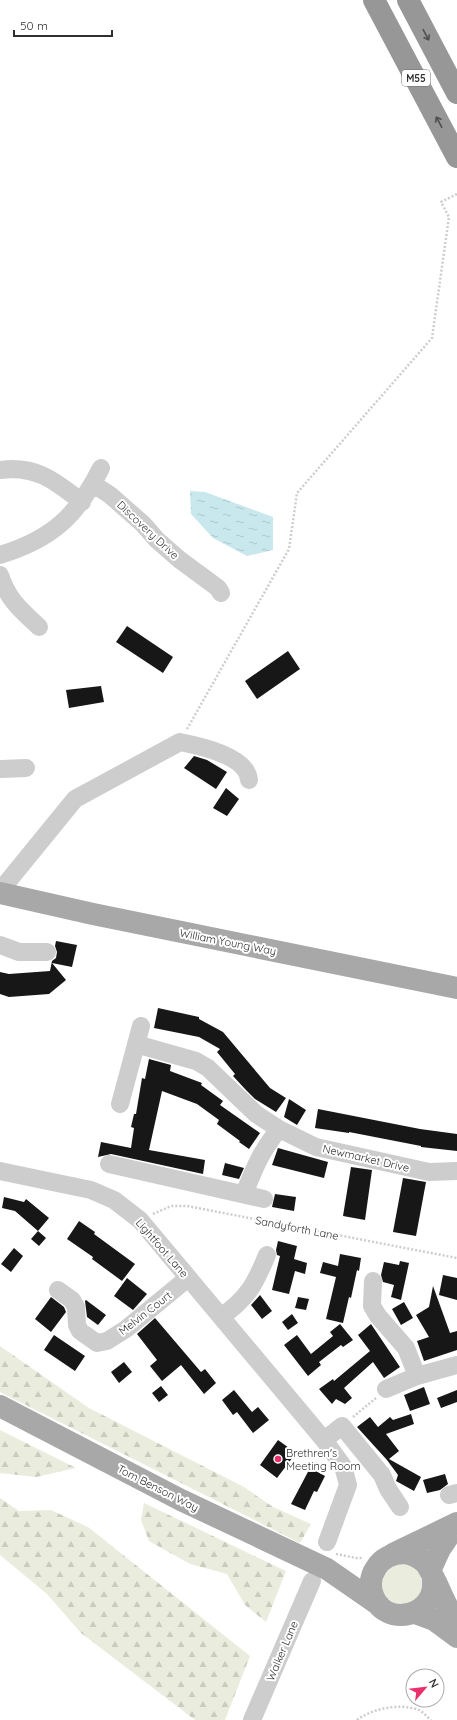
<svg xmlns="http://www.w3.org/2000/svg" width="457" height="1720" font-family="Quicksand,sans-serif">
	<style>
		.green { fill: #eaeddd }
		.forest { fill: url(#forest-firs) }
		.water { fill: url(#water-ripples) }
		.building { fill: #171717 }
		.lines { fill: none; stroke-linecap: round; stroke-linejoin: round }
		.path { stroke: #cdcdcd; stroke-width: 2.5; stroke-dasharray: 2 2; stroke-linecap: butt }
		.minor { stroke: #cdcdcd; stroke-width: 18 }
		.major { stroke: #a8a8a8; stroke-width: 22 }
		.highway { stroke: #979797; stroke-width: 22 }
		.oneway { stroke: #4f4f4f }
		.poi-dot { fill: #e9306c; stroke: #fff; stroke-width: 1.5 }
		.labels { text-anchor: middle; stroke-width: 4; stroke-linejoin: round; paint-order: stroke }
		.shield { fill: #fff; stroke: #6e6e6e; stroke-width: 1 }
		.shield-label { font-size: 10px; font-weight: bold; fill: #303030 }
		.street-label { font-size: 11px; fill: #303030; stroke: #fff }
		.poi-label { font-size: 11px; fill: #303030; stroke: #fff; text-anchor: start }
	</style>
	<defs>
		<pattern id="forest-firs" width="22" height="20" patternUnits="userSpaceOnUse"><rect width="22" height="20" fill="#eaeddd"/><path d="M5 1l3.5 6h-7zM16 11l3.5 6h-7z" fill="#c9ccbe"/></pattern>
		<pattern id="water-ripples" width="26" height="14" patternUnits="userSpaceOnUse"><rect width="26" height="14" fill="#c9e8ed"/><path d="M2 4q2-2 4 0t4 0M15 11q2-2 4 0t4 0" fill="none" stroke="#adc7cc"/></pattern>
	</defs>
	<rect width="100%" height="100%" fill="#fff"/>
	<path class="green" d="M382 1584a20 20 0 1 1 40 0a20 20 0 1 1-40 0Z"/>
	<path class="forest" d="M0 1346 89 1408 244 1487 273 1507 311 1524 300 1543 0 1392Z
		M0 1430 76 1468 36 1477 0 1473Z
		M0 1498 19 1511 51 1510 88 1527 250 1656 225 1720H195L81 1633 47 1594 0 1555Z
		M144 1503 286 1571 266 1622 245 1605 227 1574 190 1564 149 1541 141 1520Z"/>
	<path class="water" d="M190 491 205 492 273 517V550L247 556 213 538 191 514Z"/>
	<path class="building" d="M127 626 173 657 163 673 116 642Z
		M288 651 300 669 257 699 245 681Z
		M101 686 104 702 69 708 66 690Z
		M194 756 207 760 227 772 216 789 184 768Z
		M226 788 239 799 227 816 213 808Z
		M56 941 77 945 72 967 52 963 66 980 49 994 9 997 0 994V972L9 974 50 971 52 961 56 958 57 952 55 946Z
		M158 1008 199 1017V1019L223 1032 270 1088 286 1098 276 1112 255 1099 245 1089 233 1076 235 1074 217 1052 220 1049 199 1037 154 1028Z
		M149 1059 171 1065 170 1071 202 1083 201 1085 223 1101 220 1105 260 1133 249 1149 239 1142 240 1141 217 1124 219 1120 197 1104 162 1091 149 1150 205 1160 203 1174 111 1154 98 1157 101 1142 131 1148 134 1128 131 1127 134 1114H136L142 1078 145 1079Z
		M289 1099 306 1110 297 1125 284 1117Z
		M318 1109 420 1129 457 1134V1151L421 1147V1146L349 1132V1133L315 1128Z
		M278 1148 328 1162 324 1178 272 1165Z
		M225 1163 244 1168 239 1179 222 1175Z
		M351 1167 372 1170 365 1220 343 1216Z
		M403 1178 426 1182 416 1236 393 1232Z
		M275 1194 296 1197 294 1211 272 1207Z
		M4 1197 24 1202 26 1199 49 1218 38 1231 15 1211 2 1208Z
		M79 1221 95 1232 94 1234 135 1264 122 1281 92 1259 93 1257 67 1239Z
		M38 1231 46 1238 39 1246 31 1239Z
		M278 1241 297 1246 294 1259 307 1263 305 1274 295 1271 289 1294 272 1290 280 1256 277 1255 276 1250Z
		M14 1248 23 1256 11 1272 1 1264Z
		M340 1254 361 1258 359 1271 357 1270 351 1298 349 1297 343 1323 326 1319 336 1277 320 1273 323 1262 338 1266Z
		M400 1261 409 1263 401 1300 391 1297 394 1285 383 1282 381 1275 384 1262 399 1265Z
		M443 1275 457 1278V1300L439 1295Z
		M127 1278 147 1294 133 1310 114 1296Z
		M433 1286 450 1333 457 1331V1350L424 1361 417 1341 429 1337 416 1315 429 1307Z
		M260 1295 272 1311 262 1319 251 1305Z
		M51 1297 64 1307 66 1312 51 1332 35 1319Z
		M298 1297 309 1299 306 1310 295 1308Z
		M86 1300 106 1315 98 1325 87 1317 85 1301Z
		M404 1302 413 1318 401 1325 392 1309Z
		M292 1314 298 1323 288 1330 282 1322Z
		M155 1318 201 1372 205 1369 216 1383 204 1394 181 1365 162 1381 150 1366 157 1360 137 1334Z
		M340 1324 353 1340 343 1347 341 1345 319 1362 321 1365 308 1376 284 1345 297 1335 311 1354 333 1336 330 1332Z
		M371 1324 400 1367 384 1378 373 1362 344 1388 352 1398 345 1404 336 1399 332 1404 319 1389 333 1379 334 1381 370 1351 358 1335Z
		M54 1335 85 1356 75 1371 44 1350Z
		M124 1362 132 1372 119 1383 111 1372Z
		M161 1386 168 1395 159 1402 152 1393Z
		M424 1387 430 1404 410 1411 404 1395Z
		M234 1390 252 1412 258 1407 269 1420 253 1433 237 1412 233 1415 222 1400Z
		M457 1390V1402L441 1408 437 1398Z
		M411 1414 414 1424 386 1434 399 1451 389 1459 421 1477 414 1491 396 1481 398 1475 387 1460 357 1427 370 1417 378 1427 390 1417 393 1420Z
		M278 1440 296 1453 277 1478 260 1465Z
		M310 1468 325 1476 317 1492 314 1491 305 1510 291 1504Z
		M445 1474 448 1484 440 1490 427 1493 423 1480Z"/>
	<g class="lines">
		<path class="path" d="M187 729 289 549 297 493 432 338 449 217 441 202 457 194
			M153 1214 171 1206H187L457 1258
			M353 1417 376 1398
			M336 1554 356 1558H363
			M357 1720C373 1708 400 1703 419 1710 423 1712 427 1717 431 1720"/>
		<path class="minor" d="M0 470C36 465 55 481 82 502
			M93 484 110 495 143 524 157 540 180 560 218 588 221 593
			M0 555C52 539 77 516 101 468
			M0 575C8 600 21 610 39 627
			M2 769 26 768
			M0 891 75 799 180 742C200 746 247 756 249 780
			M0 945 19 952H47
			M136 1044 196 1061 208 1068 256 1114 279 1129 316 1147 429 1172 457 1171
			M120 1104 141 1026
			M109 1164 264 1199
			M0 1171 91 1190 114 1200 140 1220 324 1440 343 1466 348 1485 327 1542
			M244 1194C255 1167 260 1153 279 1129
			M373 1281 372 1306 378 1316 406 1348 417 1376
			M58 1290 72 1300 76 1307 77 1325 80 1331 97 1343 107 1341 126 1329 188 1278
			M221 1317C248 1298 255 1284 267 1255
			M386 1389 417 1376 457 1365
			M324 1440 342 1426 382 1475 388 1489 400 1507
			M449 1495 457 1493
			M252 1720 312 1581"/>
		<path class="major" d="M0 893 93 914 457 988
			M0 1406 181 1500 327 1569 379 1605
			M393 1554 457 1523
			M430 1571 440 1549 457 1524
			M432 1574C442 1617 382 1631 372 1592 370 1584 371 1575 376 1568 381 1559 392 1553 404 1553 412 1554 419 1557 425 1563 430 1569 433 1577 437 1584 443 1598 450 1612 457 1625
			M415 1613 434 1620 457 1637"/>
		<path class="highway" d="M374 0 457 157
			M408 0 457 93"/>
	</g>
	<defs><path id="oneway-shaft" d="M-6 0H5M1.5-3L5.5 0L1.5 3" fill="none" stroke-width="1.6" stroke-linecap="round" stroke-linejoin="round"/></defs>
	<g class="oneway">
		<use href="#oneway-shaft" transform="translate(426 35) rotate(62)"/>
		<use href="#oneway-shaft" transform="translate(439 122) rotate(-118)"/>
	</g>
	<circle class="poi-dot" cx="278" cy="1459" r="4"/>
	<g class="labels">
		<rect class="shield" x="402" y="70" width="28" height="16" rx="3"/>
		<g class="shield-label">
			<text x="416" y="82">M55</text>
		</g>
		<g class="street-label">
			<text transform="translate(148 530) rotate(43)" y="4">Discovery Drive</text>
			<text transform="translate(228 942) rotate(11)" y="4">William Young Way</text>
			<text transform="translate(366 1158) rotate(13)" y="4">Newmarket Drive</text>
			<text transform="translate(297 1228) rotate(11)" y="4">Sandyforth Lane</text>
			<text transform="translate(162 1248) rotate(49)" y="4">Lightfoot Lane</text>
			<text transform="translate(145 1313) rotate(-38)" y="4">Melvin Court</text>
			<text transform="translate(158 1488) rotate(27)" y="4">Tom Benson Way</text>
			<text transform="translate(282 1651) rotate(-67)" y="4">Walker Lane</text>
		</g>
		<g class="poi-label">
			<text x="286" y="1457">Brethren's<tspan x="286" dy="13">Meeting Room</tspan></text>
		</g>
	</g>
	<g transform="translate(425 1688) rotate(62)"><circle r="19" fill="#ffffff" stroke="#acacac"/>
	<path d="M0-3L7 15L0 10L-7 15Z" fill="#e9306c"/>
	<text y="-6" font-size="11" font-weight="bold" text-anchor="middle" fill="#303030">N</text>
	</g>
	<path d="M14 30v6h98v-6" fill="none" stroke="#303030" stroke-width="2"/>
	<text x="20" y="30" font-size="12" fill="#303030" stroke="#ffffff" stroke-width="3" paint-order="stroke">50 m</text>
</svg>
